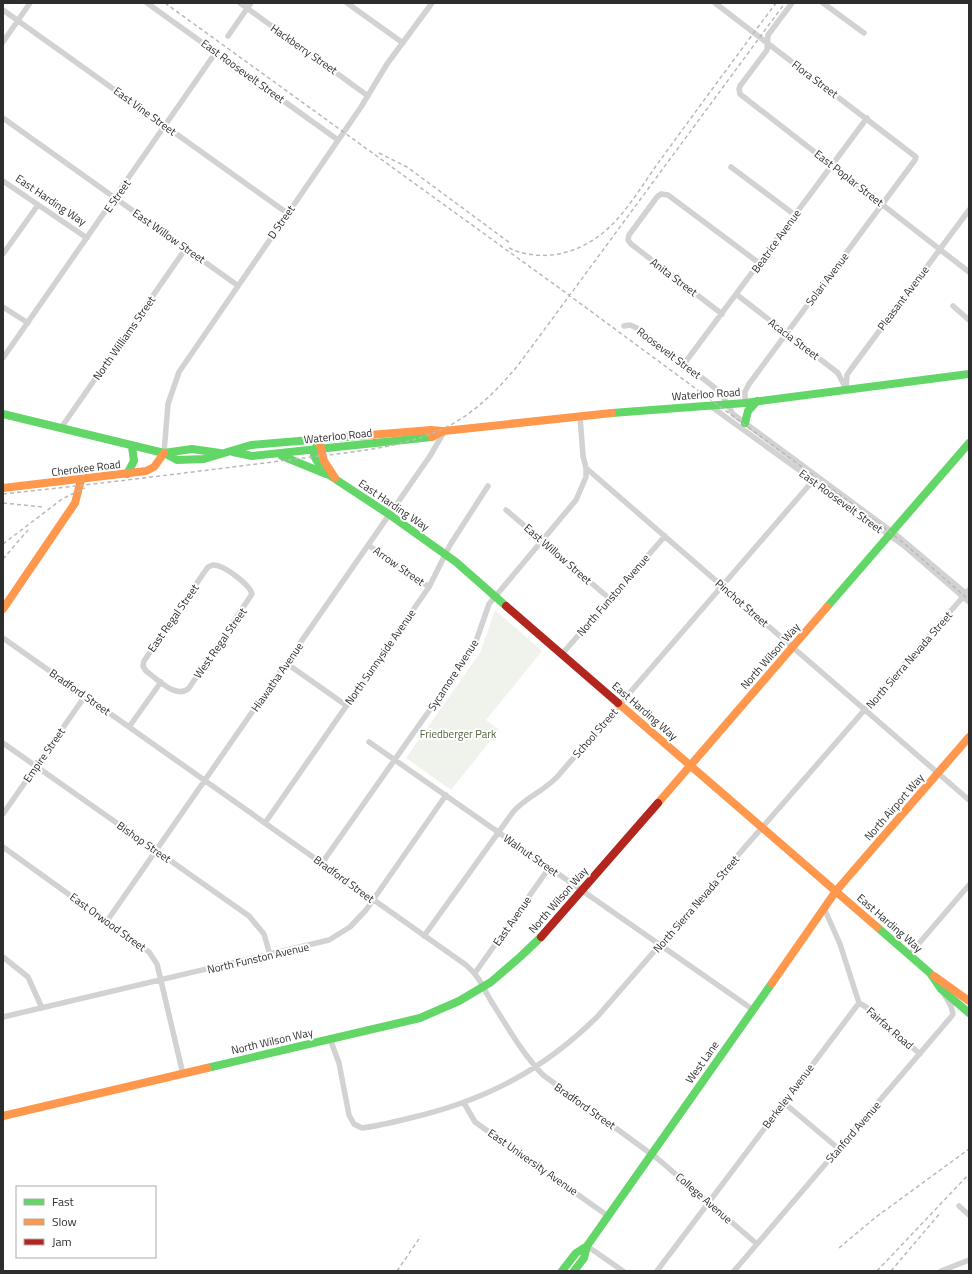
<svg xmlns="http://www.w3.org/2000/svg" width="972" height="1274" font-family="'Titillium Web',sans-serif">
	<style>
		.green { fill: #f0f3eb }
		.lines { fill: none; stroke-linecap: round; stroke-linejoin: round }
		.street { stroke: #d2d2d2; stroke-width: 5.5 }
		.fast { stroke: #63d668; stroke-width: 8 }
		.slow { stroke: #ff974d; stroke-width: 8 }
		.jam { stroke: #b3261e; stroke-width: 8 }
		.rail { stroke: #b9b9b9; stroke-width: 1.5; stroke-dasharray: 4 3; stroke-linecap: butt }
		.labels { text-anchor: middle; stroke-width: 4; stroke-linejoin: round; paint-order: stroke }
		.street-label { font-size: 11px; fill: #2d2d2d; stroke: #fff }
		.park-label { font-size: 11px; fill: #50663d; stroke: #fff }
	</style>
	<rect width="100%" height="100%" fill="#fff"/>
	<path class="green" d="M495 610 542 651 486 720 499 730 451 790 406 758 480 653Z"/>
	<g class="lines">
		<path class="street" d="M147 3 338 140
			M240 3 368 96
			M347 3 403 43
			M715 3 916 157 915 160 749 384 745 392V403
			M792 3 768 35 767 50 740 86 739 89 740 94 969 272
			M823 3 864 33
			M3 10 287 213
			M228 36 251 3
			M3 42 30 3
			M3 118 237 285
			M731 167 795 215
			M3 181 87 238
			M3 254 38 205
			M736 294 838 373 845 387
			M953 306 969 320
			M3 307 28 323
			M722 314 631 244 628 240 629 235 657 197 661 194 668 195 759 263
			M624 326 630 325 637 328 710 384 721 393 733 414 899 537 969 596
			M3 358 216 52
			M684 364 867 118
			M846 389 847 375 851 369 969 210
			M709 405 903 545 969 602
			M61 428 186 248
			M164 453 168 404 179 372 361 107 387 64 432 3
			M586 468 969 800
			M506 510 610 599
			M368 545 429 587
			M213 565C223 564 250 585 252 594L189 688C177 700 157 679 146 671L143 666 144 661 203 574 208 567Z
			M3 638 466 965C480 977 482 986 491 1001 507 1026 522 1053 543 1075L658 1159 757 1244
			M562 654 665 536
			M286 663 347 706
			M129 727 161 682
			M369 742 752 1009
			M3 743 249 916 264 934 270 955
			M3 814 85 696
			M265 823 429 587 450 545 488 486
			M3 847 149 952 157 964 183 1074
			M322 863 474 647 489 604 576 500 586 477V468L583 456 580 416
			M824 908 840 944 859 1003
			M107 921 430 456 444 432
			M424 936 513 812C526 797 544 791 557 777L817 476
			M909 955 969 885
			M3 957 28 977 42 1008
			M475 973 549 868
			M859 1003 866 1007 920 1054
			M3 1017 329 940 350 927 366 910 446 795
			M330 1039 339 1063 349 1115 354 1124 362 1128C378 1126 394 1122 410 1118 484 1101 542 1071 597 1017L969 590
			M783 1102 839 1149
			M464 1103 475 1122 608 1216
			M959 1206 969 1215
			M587 1246 623 1271
			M657 1271 859 1003
			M734 1271 951 1017 953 1014 951 1006 944 994
			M941 1271 969 1260"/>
		<path class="fast" d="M612 413 745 403 969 374
			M3 414 164 453 177 460 204 459 251 445 370 435
			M745 423 748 411 757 401
			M318 439 314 456 323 471 390 515 456 562 506 606
			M233 452 252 456 432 437
			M164 453 192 449 220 453
			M282 456 326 474
			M127 474 134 461 132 447
			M827 607 969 443
			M877 927 930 973 941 989 969 1013
			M207 1068 420 1018 459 1001 491 982 520 957 541 937
			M562 1271 576 1253 587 1246 772 983
			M574 1271 584 1258 587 1246"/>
		<path class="slow" d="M370 435 431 430 443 431
			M432 437 444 431 612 413
			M320 445 324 461 335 478
			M3 488 146 471 154 467 164 453
			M3 609 75 503 81 480
			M618 703 877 927
			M658 803 827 607
			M934 976 969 1001
			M772 983 836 891 969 737
			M3 1116 207 1068"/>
		<path class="jam" d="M506 606 618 703
			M541 937 658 803"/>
		<path class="rail" d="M165 3 562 290 878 523 905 544 969 600
			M379 153 407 167 510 243
			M509 248C536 261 569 256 593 240 622 222 641 186 661 159 699 107 737 55 776 3
			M3 494C98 484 193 472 288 460 337 453 392 451 438 431 471 417 497 391 519 364L785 3
			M3 503 43 507
			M3 544 62 499 85 488
			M3 559 28 530
			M839 1248 876 1217 969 1149
			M397 1271 421 1236
			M877 1271 969 1174
			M891 1271 941 1212"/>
	</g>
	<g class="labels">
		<g class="street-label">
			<text transform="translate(304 49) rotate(35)" y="4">Hackberry Street</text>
			<text transform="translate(243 71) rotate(36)" y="4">East Roosevelt Street</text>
			<text transform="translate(815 79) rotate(37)" y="4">Flora Street</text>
			<text transform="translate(145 111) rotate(36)" y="4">East Vine Street</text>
			<text transform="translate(849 178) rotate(38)" y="4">East Poplar Street</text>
			<text transform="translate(117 196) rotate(-55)" y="4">E Street</text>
			<text transform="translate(51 200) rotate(34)" y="4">East Harding Way</text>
			<text transform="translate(281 222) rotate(-55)" y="4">D Street</text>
			<text transform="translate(169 236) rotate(35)" y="4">East Willow Street</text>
			<text transform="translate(776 241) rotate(-54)" y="4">Beatrice Avenue</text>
			<text transform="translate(674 277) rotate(37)" y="4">Anita Street</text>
			<text transform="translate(827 279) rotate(-53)" y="4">Solari Avenue</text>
			<text transform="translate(903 298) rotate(-53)" y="4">Pleasant Avenue</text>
			<text transform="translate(124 338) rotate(-55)" y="4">North Williams Street</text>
			<text transform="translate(794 339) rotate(37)" y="4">Acacia Street</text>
			<text transform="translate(669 353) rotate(37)" y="4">Roosevelt Street</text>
			<text transform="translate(706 394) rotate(-4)" y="4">Waterloo Road</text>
			<text transform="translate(338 436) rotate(-6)" y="4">Waterloo Road</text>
			<text transform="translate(86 468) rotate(-7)" y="4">Cherokee Road</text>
			<text transform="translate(841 501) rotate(36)" y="4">East Roosevelt Street</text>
			<text transform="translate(394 505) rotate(34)" y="4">East Harding Way</text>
			<text transform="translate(558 554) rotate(41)" y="4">East Willow Street</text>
			<text transform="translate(399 566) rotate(35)" y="4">Arrow Street</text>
			<text transform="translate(613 595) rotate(-49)" y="4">North Funston Avenue</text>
			<text transform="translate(742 603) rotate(41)" y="4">Pinchot Street</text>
			<text transform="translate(173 618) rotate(-55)" y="4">East Regal Street</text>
			<text transform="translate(220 643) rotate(-55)" y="4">West Regal Street</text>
			<text transform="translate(770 656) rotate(-49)" y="4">North Wilson Way</text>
			<text transform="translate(380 657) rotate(-55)" y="4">North Sunnyside Avenue</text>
			<text transform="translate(909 660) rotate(-49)" y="4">North Sierra Nevada Street</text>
			<text transform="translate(453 675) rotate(-57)" y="4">Sycamore Avenue</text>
			<text transform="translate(277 677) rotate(-55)" y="4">Hiawatha Avenue</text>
			<text transform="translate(80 692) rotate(35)" y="4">Bradford Street</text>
			<text transform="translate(645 711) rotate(41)" y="4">East Harding Way</text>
			<text transform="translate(595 733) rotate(-49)" y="4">School Street</text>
			<text transform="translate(44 755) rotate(-55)" y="4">Empire Street</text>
			<text transform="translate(894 807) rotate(-49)" y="4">North Airport Way</text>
			<text transform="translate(144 842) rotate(35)" y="4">Bishop Street</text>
			<text transform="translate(531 855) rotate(35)" y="4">Walnut Street</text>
			<text transform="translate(344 879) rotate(36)" y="4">Bradford Street</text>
			<text transform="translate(558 900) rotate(-49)" y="4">North Wilson Way</text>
			<text transform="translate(696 904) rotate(-49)" y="4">North Sierra Nevada Street</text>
			<text transform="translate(512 921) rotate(-55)" y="4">East Avenue</text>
			<text transform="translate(108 922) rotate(36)" y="4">East Orwood Street</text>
			<text transform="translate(890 923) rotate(41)" y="4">East Harding Way</text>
			<text transform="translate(258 958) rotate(-13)" y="4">North Funston Avenue</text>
			<text transform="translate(890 1028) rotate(41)" y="4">Fairfax Road</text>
			<text transform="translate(272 1041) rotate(-13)" y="4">North Wilson Way</text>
			<text transform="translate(702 1062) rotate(-55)" y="4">West Lane</text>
			<text transform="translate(788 1096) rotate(-53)" y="4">Berkeley Avenue</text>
			<text transform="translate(585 1106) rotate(35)" y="4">Bradford Street</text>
			<text transform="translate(853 1132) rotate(-49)" y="4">Stanford Avenue</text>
			<text transform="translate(533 1162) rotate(35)" y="4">East University Avenue</text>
			<text transform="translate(704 1198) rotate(41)" y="4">College Avenue</text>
		</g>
		<g class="park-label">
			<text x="458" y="738">Friedberger Park</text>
		</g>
	</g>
	<rect width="972" height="1274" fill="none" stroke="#2d2d2d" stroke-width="8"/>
	<rect x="16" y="1186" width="140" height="72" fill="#ffffff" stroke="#ababab"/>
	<rect x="24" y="1199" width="20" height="6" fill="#63d668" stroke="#ababab"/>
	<text x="52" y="1206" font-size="12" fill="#2d2d2d">Fast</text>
	<rect x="24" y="1219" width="20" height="6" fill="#ff974d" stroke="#ababab"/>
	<text x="52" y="1226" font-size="12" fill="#2d2d2d">Slow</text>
	<rect x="24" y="1239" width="20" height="6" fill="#b3261e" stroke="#ababab"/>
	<text x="52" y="1246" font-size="12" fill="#2d2d2d">Jam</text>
</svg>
